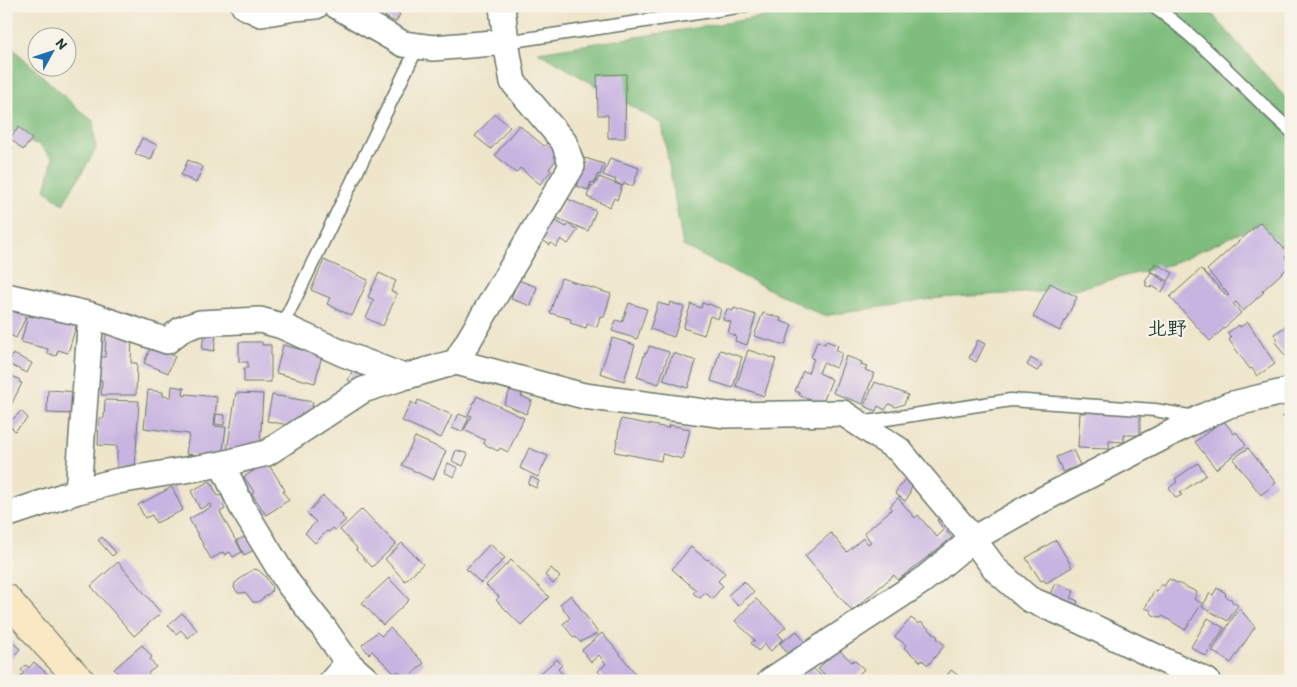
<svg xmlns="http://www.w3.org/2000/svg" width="1297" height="687" font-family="Itim,'Klee One',sans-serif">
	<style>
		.forest { fill: #7ebd7d; stroke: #4e7d58 }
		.building { fill: #c8b4e1 }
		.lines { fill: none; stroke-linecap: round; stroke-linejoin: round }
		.service-casing { stroke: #677868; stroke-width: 15 }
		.minor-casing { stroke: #677868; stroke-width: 28 }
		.secondary-casing { stroke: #677868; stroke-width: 30 }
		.path { stroke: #677868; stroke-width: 3; stroke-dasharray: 1 4; stroke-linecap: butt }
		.service { stroke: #fff; stroke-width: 12 }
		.minor { stroke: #fff; stroke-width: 25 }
		.secondary { stroke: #fae7c3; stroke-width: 28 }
		.labels { text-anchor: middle; stroke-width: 4.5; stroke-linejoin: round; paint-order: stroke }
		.quarter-label { font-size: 20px; font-weight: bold; fill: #1f3d34; stroke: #f7f3e8 }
	</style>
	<rect width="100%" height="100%" fill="#f7f3e8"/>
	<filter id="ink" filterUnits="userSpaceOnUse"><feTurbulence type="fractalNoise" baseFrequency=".02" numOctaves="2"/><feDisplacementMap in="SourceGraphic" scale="10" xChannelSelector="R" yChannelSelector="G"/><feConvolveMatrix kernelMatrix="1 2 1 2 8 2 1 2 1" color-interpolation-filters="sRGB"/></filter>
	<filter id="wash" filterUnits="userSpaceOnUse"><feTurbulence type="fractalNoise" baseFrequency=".0096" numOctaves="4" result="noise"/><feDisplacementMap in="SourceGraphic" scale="20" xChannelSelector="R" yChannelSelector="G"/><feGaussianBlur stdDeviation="1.12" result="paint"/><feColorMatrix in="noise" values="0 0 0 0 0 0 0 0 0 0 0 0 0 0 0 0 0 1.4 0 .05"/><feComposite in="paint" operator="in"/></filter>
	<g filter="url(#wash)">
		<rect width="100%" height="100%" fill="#eee5ca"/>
		<path class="forest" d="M827 6H1205L1291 104V257L1259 224 1172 264 1071 290 938 298 823 316 683 246 662 124 538 52 689 29Z
			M6 42 78 109 93 121 96 149 63 204 45 190 53 159 39 144 6 139Z"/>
		<g id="blocks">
			<path class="building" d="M389 9 400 14 396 22 385 17Z
				M626 74 625 138H608V115H598L597 75Z
				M495 114 510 127 491 149 475 136Z
				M519 125 544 146 547 143 561 154 549 169 551 171 540 184 520 168 516 173 495 155Z
				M19 127 32 139 23 150 10 138Z
				M142 138 157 145 151 160 135 154Z
				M6 142 13 148 6 157Z
				M585 158 604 164 600 175 598 174 594 183 591 182 588 190 571 184Z
				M610 158 639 168 633 186 624 183 623 186 615 182 616 180 603 175Z
				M188 160 203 167 196 183 181 175Z
				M599 177 622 186 617 200 614 198 610 207 587 197 591 185 594 186Z
				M565 198 596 211 588 231 557 218Z
				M551 218 566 227 568 224 578 230 568 244 561 239 556 247 551 243 550 245 538 237Z
				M1260 222 1288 253 1285 257 1291 265 1262 291 1264 292 1243 311 1236 302 1233 304 1241 313 1210 341 1170 297 1201 269 1227 296 1229 295 1207 270Z
				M324 260 368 280 352 316 327 304 330 298 311 290Z
				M1155 263 1173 273 1168 281 1150 271Z
				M1151 272 1167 283 1162 292 1152 286 1151 288 1145 285 1147 283 1145 282Z
				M379 273 396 281 391 291 397 294 383 326 366 318 374 300 368 297Z
				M561 278 611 294 604 317 600 316 597 327 587 324 586 328 570 323 571 319 550 313Z
				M518 280 537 287 531 306 511 299Z
				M1050 283 1077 297 1060 331 1033 317Z
				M670 302 684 307 674 337 650 329 658 303 669 306Z
				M629 303 647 309 637 339 612 331 616 320 622 322Z
				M702 303 708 305 709 304 721 309 718 319 710 316 704 335 683 328 691 304 701 308Z
				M6 308 26 317 16 338 6 333Z
				M734 308 756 315 747 345 735 341 736 336 728 333 731 322 723 320 727 309 733 311Z
				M35 312 77 323 68 353 58 350 56 356 47 353 48 349 21 342 28 316 33 317Z
				M763 313 781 318 780 321 792 325 785 345 754 336Z
				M1248 322 1275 364 1257 376 1252 368 1250 369 1229 340 1231 338 1227 333 1239 325 1240 327Z
				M1291 323V364L1275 342 1278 340 1274 334Z
				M106 333 132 335 131 363H137L136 395H101L102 380H98L99 357H105Z
				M204 333 216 335 214 351 202 349Z
				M612 338 635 345 624 381 600 373Z
				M978 340 985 344 976 362 969 358Z
				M817 341 825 344 826 341 838 345 836 351 842 353 836 368 823 363 819 373 832 379 822 405 799 395 800 393 795 391 803 371 808 373 814 359 811 358Z
				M239 342H262V345H271V382H244V368H248V362H239Z
				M283 345 322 355 315 383 276 373Z
				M151 346 175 356 168 373 144 363Z
				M649 346 669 352 659 384 637 377 645 353H647Z
				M720 350 742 357 733 388 711 381Z
				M748 350 776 359 764 396 736 386Z
				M673 353 696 361 688 388 663 380Z
				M13 354 32 363 27 373 8 364Z
				M846 356 862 362 861 365 867 367 865 370 874 373 863 404 833 393Z
				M1031 358 1042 365 1037 371 1027 365Z
				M354 368 363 372 358 385 348 380Z
				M6 373 20 380 19 382 22 383 12 403 9 402 6 408Z
				M875 382 908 395 904 404 896 407 889 404 885 410 878 406 876 411 864 406Z
				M172 386 184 388 183 395 186 396V394L217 397 214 426 226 427 222 458 186 454 189 434 144 428 148 390 163 392V396L171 397Z
				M511 388 522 393 521 396 532 401 526 414 504 404Z
				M48 390 79 392 77 414 47 413Z
				M236 393 263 394 260 449 226 457Z
				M272 395 313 402 310 417 294 426 267 421Z
				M477 396 524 418 508 452 500 448 498 451 484 444 485 440 464 430 472 416 468 415Z
				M105 400 139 401 135 469 117 468V446L98 445 99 418H104Z
				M418 400 452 415 441 438 402 421 411 402 416 405Z
				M21 411 28 418 15 431 8 424Z
				M1085 411 1140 414V435H1124V442L1109 441V449L1078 448 1080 413H1085Z
				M216 414 225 415 224 425 215 424Z
				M459 414 469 418 462 432 452 428Z
				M621 419 668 428 669 425 690 429 683 459 662 454 661 461 615 452Z
				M1223 420 1234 434 1236 432 1246 445 1216 469 1195 442Z
				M415 437 446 451 433 480 402 465Z
				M529 448 548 456 538 477 520 468Z
				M1248 448 1276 483 1261 495 1233 459Z
				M456 450 468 454 463 466 452 461Z
				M1073 450 1080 465 1063 472 1056 457Z
				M267 462 285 490 283 492 289 500 266 515 252 494 254 492 244 477Z
				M448 463 458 468 454 477 444 472Z
				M1198 463 1206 475 1180 493 1182 495 1176 498 1169 488 1177 482 1175 479Z
				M907 476 914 480 908 497 905 501 895 493Z
				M531 477 539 481 536 488 528 484Z
				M210 481 218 496 221 495 226 504 223 505 225 509 220 512 242 552 233 557 230 552 225 555 223 552 211 559 189 519 211 507 210 504 200 509 191 491Z
				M172 487 183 510 156 523 152 515 145 518 138 505Z
				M323 496 343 515 342 517 346 520 335 530 333 528 329 532 327 531 315 543 305 533 316 522 307 513Z
				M898 498 915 518 918 515 937 537 944 530 937 520 942 516 952 528 947 532 952 538 898 580 894 575 852 611 805 556 831 533 847 552 863 538 868 544 871 542 864 533 892 509 890 506Z
				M362 509 396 544 372 567 356 550 357 548 340 530Z
				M248 536 254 550 244 555 237 540Z
				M102 537 116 553 112 556 98 540Z
				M1056 540 1072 567 1046 583 1044 580 1041 581 1026 558Z
				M402 543 423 564 405 581 385 559Z
				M490 544 505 558 481 583 466 569Z
				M691 547 707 560 708 559 725 573 718 581 723 586 712 599 705 592 700 598 693 593 696 590 672 569Z
				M511 560 549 597 521 625 496 600 499 597 486 585Z
				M118 562 161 613 134 636 91 586Z
				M551 568 560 577 553 584 545 575Z
				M253 569 258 570 265 576 272 587 271 592 258 602H253L245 592 243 593H238L234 588 235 583Z
				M389 578 409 600 383 625 362 603Z
				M1169 579 1197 592 1194 599 1202 603 1185 630 1163 616 1159 617 1153 615 1150 610 1145 608 1154 591 1157 592 1161 584 1164 586Z
				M744 581 754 592 738 606 728 595Z
				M1055 583 1074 591 1071 598 1078 601 1074 611 1048 599Z
				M1217 588 1226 593 1225 596 1232 600V602L1238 605 1228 621 1202 607 1210 593 1213 595Z
				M571 595 598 633 580 642 576 637 574 638 563 624 570 618 560 604Z
				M756 599 786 627 778 634 783 639 771 651 765 644 758 651 751 643 755 640 735 621Z
				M1239 608 1255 627 1231 663 1212 651Z
				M182 613 197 630 188 638 181 630 176 634 168 625Z
				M911 618 919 624 921 622 938 637 937 638 945 645 928 665 922 660 921 662 904 648 906 645 895 637Z
				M1208 618 1224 628 1206 656 1191 647Z
				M390 628 424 663 406 680 398 671 395 674 372 651 369 654 362 645 377 632 381 636Z
				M797 631 806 644 789 656 780 643Z
				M602 633 642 681H606L598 671 606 664 599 655 591 662 582 650Z
				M6 637 20 649 6 665Z
				M142 645 152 657 150 659 156 667 148 673 152 678 149 681H124L114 669Z
				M838 649 852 662 854 660 864 669 853 681H827L825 679 823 681H797L811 666 822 677 824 674 818 669Z
				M557 659 562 665 558 669 568 681H539L536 677Z
				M34 662 55 681H16L24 673 21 670 26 665 29 668Z
				M951 670 965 681H943Z"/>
		</g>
	</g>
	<g filter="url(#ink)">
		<use href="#blocks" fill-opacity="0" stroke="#677868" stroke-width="1"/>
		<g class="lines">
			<defs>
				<path id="service" d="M1153 6C1204 42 1245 90 1291 131
					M506 42 744 6
					M282 326 418 46
					M860 423 1011 400 1155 410 1195 417"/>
				<path id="minor" d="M244 6 261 14 295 8 316 6
					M337 6 403 44 433 48 506 42
					M6 296 91 315 167 341 182 329 200 323 260 320 282 326 344 354 404 377
					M456 362 483 316 572 166 564 142 513 82 506 42 502 6
					M222 464 242 507 288 583 323 627 348 663 368 681
					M78 491 91 315
					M6 515 78 491 118 481 222 464 267 453 363 390 404 377 456 362 584 396 726 415 843 413 899 450 973 539 996 570 1029 599 1076 619 1207 681
					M332 681 348 663
					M770 681 922 581 973 539 1038 502 1200 418 1229 405 1291 390"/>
				<path id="secondary" d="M6 598 48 646 81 681"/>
			</defs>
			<use href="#service" class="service-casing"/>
			<use href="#minor" class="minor-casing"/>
			<use href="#secondary" class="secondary-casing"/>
			<path class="path" d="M1283 416 1291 425"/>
			<use href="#service" class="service"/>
			<use href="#minor" class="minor"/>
			<use href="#secondary" class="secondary"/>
		</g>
	</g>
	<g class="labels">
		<g class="quarter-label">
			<text x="1167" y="335">北野</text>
		</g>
	</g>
	<rect width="1297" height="687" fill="none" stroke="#f7f3e8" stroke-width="25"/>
	<g transform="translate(52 52) rotate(50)"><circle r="24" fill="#f7f3e8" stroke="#a1aaa0"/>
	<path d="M0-4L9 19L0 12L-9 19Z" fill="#1f6fb2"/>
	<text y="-8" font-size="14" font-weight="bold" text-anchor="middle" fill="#1f3d34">N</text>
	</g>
</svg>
